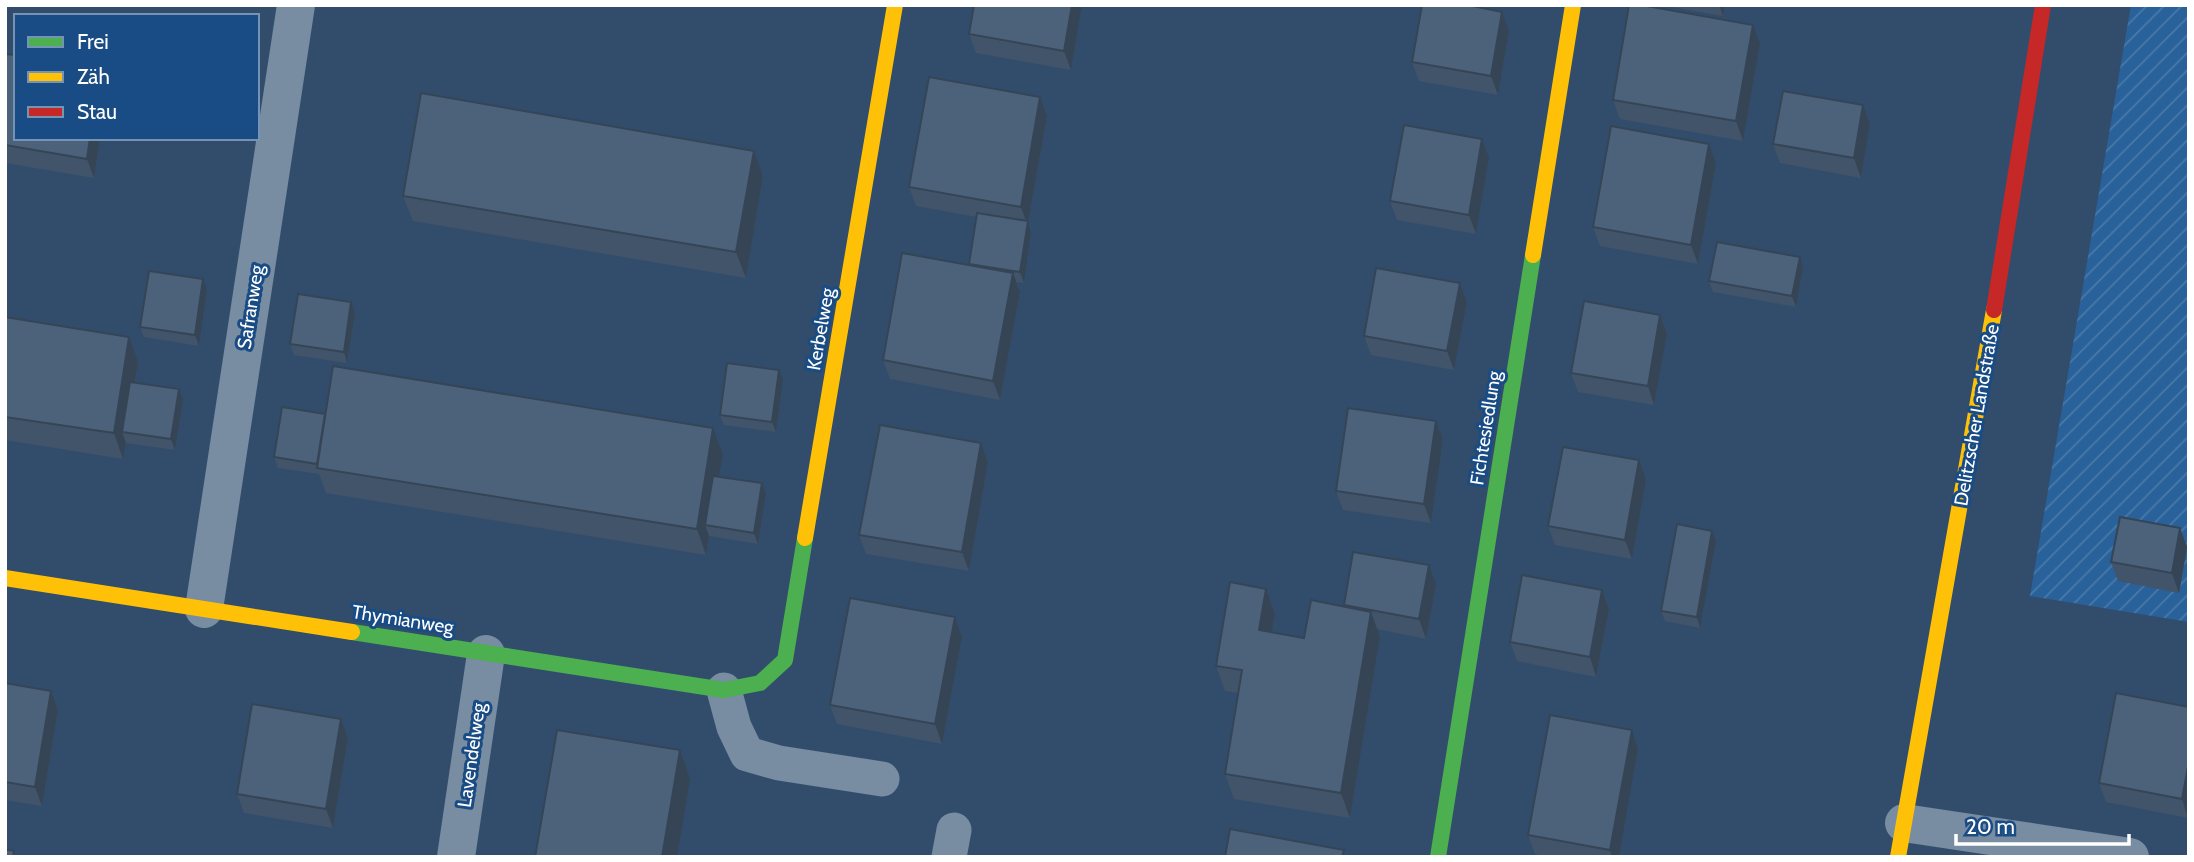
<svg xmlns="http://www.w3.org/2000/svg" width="2194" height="862" font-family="Cabin,sans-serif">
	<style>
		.garden { fill: url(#garden-furrows) }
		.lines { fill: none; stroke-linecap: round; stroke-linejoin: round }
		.lane { stroke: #788ca2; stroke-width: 35 }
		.street { stroke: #788ca2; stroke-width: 38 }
		.fast { stroke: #4caf50; stroke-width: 16 }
		.slow { stroke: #ffc107; stroke-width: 16 }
		.jam { stroke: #c62828; stroke-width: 16 }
		.wall { fill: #41546a }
		.shaded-wall { fill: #354556 }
		.building { fill: #4c627b; stroke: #354556; stroke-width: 2 }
		.labels { text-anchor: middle; stroke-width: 6; stroke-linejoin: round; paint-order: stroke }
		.street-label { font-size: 19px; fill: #fff; stroke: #194c84 }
	</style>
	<defs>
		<pattern id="garden-furrows" width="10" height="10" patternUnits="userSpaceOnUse" patternTransform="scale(1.75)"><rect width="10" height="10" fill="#29619a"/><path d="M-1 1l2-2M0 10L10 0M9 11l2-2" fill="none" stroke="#4979a9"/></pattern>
	</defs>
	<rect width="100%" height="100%" fill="#324d6c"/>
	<path class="garden" d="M2131 5H2189V622L2030 596Z"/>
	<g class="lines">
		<path class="lane" d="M724 690 734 727 747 754 779 763 882 779
			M949 857 954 830"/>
		<path class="street" d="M204 609 296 5
			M1904 823 2130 857
			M456 857 486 654"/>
		<path class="fast" d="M352 632 724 690 760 683 785 660 805 538
			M1438 857 1533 255"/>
		<path class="slow" d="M1533 255 1573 5
			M805 538 895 5
			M5 578 352 632
			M1898 857 1994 310"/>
		<path class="jam" d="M1994 310 2043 5"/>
	</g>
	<path class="wall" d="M1082 5 1071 70 976 53 969 34Z
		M1661 5H1725L1723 16Z
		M1502 12 1509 31 1498 95 1419 81 1412 62Z
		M1760 44 1743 141 1620 119 1613 100Z
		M5 54 16 138H100L94 178 5 163Z
		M1040 97 1047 116 1028 223 1031 232 1024 283 1017 282 1020 292 1000 400 890 379 883 360 970 265 977 217 916 206 909 187Z
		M1870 124 1861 178 1780 163 1773 144Z
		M754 151 763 176 746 278 413 221 403 196Z
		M1489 158 1476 234 1397 220 1390 201Z
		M1716 163 1698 264 1600 246 1593 227Z
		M1803 267 1796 307 1713 292 1709 281Z
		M1460 283 1467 302 1454 370 1371 355 1364 336Z
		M207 290 199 346 144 337 140 327Z
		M355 313 347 363 294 355 290 344Z
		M1660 315 1667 334 1654 405 1578 392 1571 373Z
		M5 317 138 362 135 382 179 389 183 400 175 450 126 443 123 459 5 440Z
		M783 380 776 432 724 425 720 415Z
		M325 414 713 428 723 454 719 477 766 494 758 544 709 536 706 555 326 493 319 474 278 468 274 457Z
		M1443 440 1431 523 1343 510 1336 491Z
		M981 443 988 462 969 571 866 554 859 535Z
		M1646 480 1632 559 1555 545 1548 526Z
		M2180 528 2187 547 2179 593 2118 581 2111 562Z
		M1716 541 1700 628 1665 621 1661 611Z
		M1436 584 1426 639 1377 629 1380 637 1350 818 1234 799 1225 774 1238 693 1225 691 1216 666 1266 589 1275 614 1272 633 1304 638 1345 607 1344 605Z
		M1602 590 1609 609 1596 677 1517 661 1510 642Z
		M955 617 962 637 942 744 837 724 830 705Z
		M5 683 51 691 58 710 42 806 5 800Z
		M2189 707 2188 818 2106 802 2099 783Z
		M341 719 348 738 333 828 244 813 237 794Z
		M1632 730 1638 749 1619 857H1549L1535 854 1528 835Z"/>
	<path class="shaded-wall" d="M1072 5H1082L1071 70 1064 51Z
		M1719 5H1725L1723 16Z
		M1502 12 1509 31 1498 95 1491 76Z
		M1753 25 1760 44 1743 141 1736 121Z
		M1040 97 1047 116 1028 223 1031 232 1024 283 1020 272 1027 224 1021 207Z
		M1863 105 1870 124 1861 178 1854 158Z
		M90 138H100L94 178 87 159Z
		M1482 139 1489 158 1476 234 1469 215Z
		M1709 144 1716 163 1698 264 1691 245Z
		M754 151 763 176 746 278 736 252Z
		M1800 257 1803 267 1796 307 1792 296Z
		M1013 273 1020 292 1000 400 993 381Z
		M203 279 207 290 199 346 195 335Z
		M1460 283 1467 302 1454 370 1447 351Z
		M351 302 355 313 347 363 344 352Z
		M1660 315 1667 334 1654 405 1648 386Z
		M129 337 138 362 127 433 122 432 126 443 123 459 114 433Z
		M779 370 783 380 776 432 772 422Z
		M179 389 183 400 175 450 171 439Z
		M1436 421 1443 440 1431 523 1424 504Z
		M713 428 723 454 711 526 705 525 709 536 706 555 697 529Z
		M981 443 988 462 969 571 962 552Z
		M1639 460 1646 480 1632 559 1625 540Z
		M762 483 766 494 758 544 754 533Z
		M2180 528 2187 547 2179 593 2172 573Z
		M1712 531 1716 541 1700 628 1697 617Z
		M1429 565 1436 584 1426 639 1419 619Z
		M1266 589 1275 614 1268 656 1259 630Z
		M1602 590 1609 609 1596 677 1590 657Z
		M1371 612 1380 637 1350 818 1341 793Z
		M955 617 962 637 942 744 935 724Z
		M51 691 58 710 42 806 35 787Z
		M341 719 348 738 333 828 326 809Z
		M1632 730 1638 749 1619 857H1612L1610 850Z
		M680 750 690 779 677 857H662Z
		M2189 761 2188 818 2182 799Z"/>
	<path class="building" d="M974 5H1072L1064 51 969 34Z
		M1422 5H1468L1502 12 1491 76 1412 62Z
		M1629 5H1641L1753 25 1736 121 1613 100Z
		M5 54 16 55V138H90L87 159 5 145Z
		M929 77 1040 97 1021 207 909 187Z
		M1783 91 1863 105 1854 158 1773 144Z
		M421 93 754 151 736 252 403 196Z
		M1404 125 1482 139 1469 215 1390 201Z
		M1611 126 1709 144 1691 245 1593 227Z
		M977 213 1028 221 1020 272 969 264Z
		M1717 242 1800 257 1792 296 1709 281Z
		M902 253 1013 273 993 381 883 360Z
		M1376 268 1460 283 1447 351 1364 336Z
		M149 271 203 279 195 335 140 327Z
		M298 294 351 302 344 352 290 344Z
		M1584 301 1660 315 1648 386 1571 373Z
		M5 317 129 337 114 433 5 417Z
		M727 363 779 370 772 422 720 415Z
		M333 366 713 428 697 529 317 468Z
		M130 382 179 389 171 439 122 432Z
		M282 407 325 414 317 464 274 457Z
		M1348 408 1436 421 1424 504 1336 491Z
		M880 425 981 443 962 552 859 535Z
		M1563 447 1639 460 1625 540 1548 526Z
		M713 476 762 483 754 533 705 525Z
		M2120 517 2180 528 2172 573 2111 562Z
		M1677 524 1712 531 1697 617 1661 611Z
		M1353 552 1429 565 1419 619 1344 605Z
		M1522 575 1602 590 1590 657 1510 642Z
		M1230 582 1266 589 1259 630 1304 638 1311 600 1371 612 1341 793 1225 774 1242 670 1216 666Z
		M850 598 955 617 935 724 830 705Z
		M5 683 51 691 35 787 5 782Z
		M2116 693 2189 707V761L2182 799 2099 783Z
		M252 704 341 719 326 809 237 794Z
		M1550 715 1632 730 1610 850 1528 835Z
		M557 730 680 750 662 857H535Z
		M1230 829 1344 850 1342 857H1225Z
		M5 849 14 851 13 857H5Z"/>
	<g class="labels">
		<g class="street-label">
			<text transform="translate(250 307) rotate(-81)" y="7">Safranweg</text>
			<text transform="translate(820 329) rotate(-80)" y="7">Kerbelweg</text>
			<text transform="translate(1976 415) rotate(-80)" y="7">Delitzscher Landstraße</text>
			<text transform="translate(1485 428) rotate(-81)" y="7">Fichtesiedlung</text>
			<text transform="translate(403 619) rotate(9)" y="7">Thymianweg</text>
			<text transform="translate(471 755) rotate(-82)" y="7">Lavendelweg</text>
		</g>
	</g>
	<rect width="2194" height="862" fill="none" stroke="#ffffff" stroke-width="14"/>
	<rect x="14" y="14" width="245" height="126" fill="#194c84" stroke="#7594b5" stroke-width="2"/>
	<rect x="28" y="37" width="35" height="10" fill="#4caf50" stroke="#7594b5" stroke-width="2"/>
	<text x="77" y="49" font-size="21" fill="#ffffff">Frei</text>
	<rect x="28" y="72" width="35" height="10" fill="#ffc107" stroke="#7594b5" stroke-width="2"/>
	<text x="77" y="84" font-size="21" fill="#ffffff">Zäh</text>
	<rect x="28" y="107" width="35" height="10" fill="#c62828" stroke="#7594b5" stroke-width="2"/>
	<text x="77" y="119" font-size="21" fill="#ffffff">Stau</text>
	<path d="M1956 834v10h173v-10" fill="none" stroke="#ffffff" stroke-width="3.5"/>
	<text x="1966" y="834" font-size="21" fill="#ffffff" stroke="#194c84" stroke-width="5" paint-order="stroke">20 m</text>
</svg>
